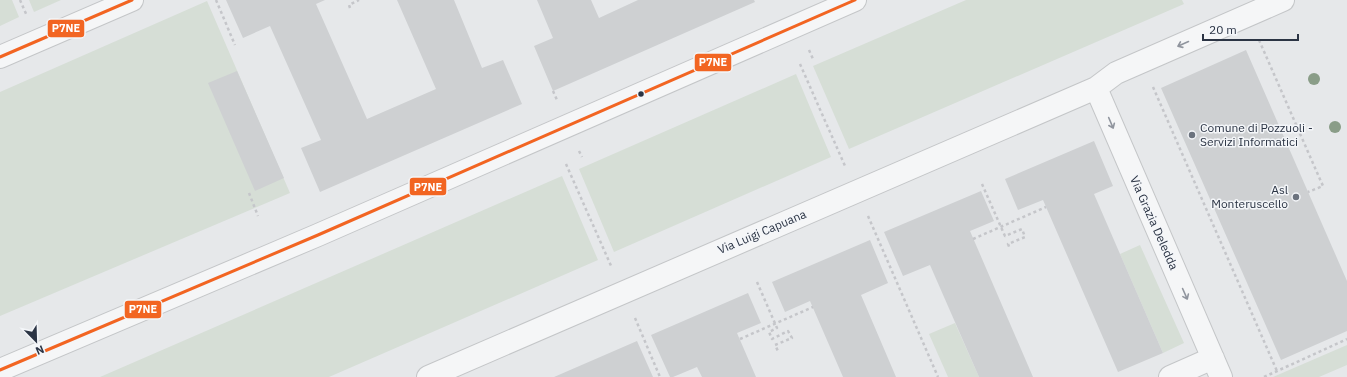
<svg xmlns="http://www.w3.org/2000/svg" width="1347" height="377" font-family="'IBM Plex Sans',sans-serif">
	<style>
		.green { fill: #d6ded6 }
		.building { fill: #ced0d2 }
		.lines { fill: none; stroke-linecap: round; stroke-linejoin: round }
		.street-casing { stroke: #c4c6c8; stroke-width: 24 }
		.path { stroke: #c5c6ca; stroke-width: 2.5; stroke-dasharray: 3 3; stroke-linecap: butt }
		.street { stroke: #f5f6f7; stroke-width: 22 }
		.bus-1-casing { stroke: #f4f6f9; stroke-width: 6 }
		.bus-1 { stroke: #f26522; stroke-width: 3 }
		.tree { fill: #8a9d88 }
		.oneway { stroke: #90959e }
		.bus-dot { fill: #2b3444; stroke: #f4f6f9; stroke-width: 1.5 }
		.poi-dot { fill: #6c737e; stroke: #f4f6f9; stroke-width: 1.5 }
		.labels { text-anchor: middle; stroke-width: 3; stroke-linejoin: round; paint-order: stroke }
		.poi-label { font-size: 12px; fill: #2b3444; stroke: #f4f6f9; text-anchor: start }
		.street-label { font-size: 12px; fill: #2b3444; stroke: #f4f6f9 }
		.line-badge { stroke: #f4f6f9; stroke-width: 1.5 }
		.badge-label { font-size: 11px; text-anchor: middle; font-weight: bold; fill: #fff }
	</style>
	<rect width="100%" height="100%" fill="#e6e8ea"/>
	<path class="green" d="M0 0H12L19 17 0 26Z
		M29 0H61L34 12Z
		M966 0H1182L1184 4 849 149 813 66Z
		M207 1 290 193 0 316V92Z
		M796 74 831 157 614 252 579 169Z
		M562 176 598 260 329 377H100Z
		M1140 245 1184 343 1163 353 1120 254Z
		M955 323 979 377H948L929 334Z
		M1347 345V365L1319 377H1273Z"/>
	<path class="building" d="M226 0H325L316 4 367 119 436 89 397 0H454L482 68 503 60 522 104 320 192 301 148 321 140 270 26 243 38Z
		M537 0H591L599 18 638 0H754L755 2 553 91 534 46 553 38Z
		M1246 50 1347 281V331L1281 360 1161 88Z
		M237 71 284 178 255 191 208 83Z
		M1094 141 1113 186 1094 194 1163 353 1118 372 1043 200 1018 210 1005 179Z
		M981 191 994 221 970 231 1033 377H979L930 265 903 276 884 232Z
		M870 240 888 283 861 295 896 377H843L810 301 785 312 772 282Z
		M748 293 761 323 737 333 756 377H702L697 367 673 377H670L651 335Z
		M637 341 653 377H554Z"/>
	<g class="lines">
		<defs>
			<path id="street" d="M0 57 132 0
				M1096 88 1221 377
				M0 370 318 235 855 0
				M428 377 1096 88 1116 73 1283 0
				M1170 377 1213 358"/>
		</defs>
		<use href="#street" class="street-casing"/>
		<path class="path" d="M20 0 27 16
			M216 0 235 45
			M350 8 349 5 359 0
			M1259 40 1323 186 1308 192
			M809 50 813 59
			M800 64 845 166
			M1153 87 1277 371
			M553 91 557 100
			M579 151 582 157
			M566 164 612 268
			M982 184 1005 236 1022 229 1025 237 1008 244 1010 249
			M249 193 258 216
			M868 216 938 377
			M973 239 1046 207
			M757 282 777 328 769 332 772 339 788 331 792 338 775 345 778 351
			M635 318 660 377
			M740 339 813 307
			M1264 377 1347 339"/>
		<use href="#street" class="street"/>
		<defs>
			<path id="bus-1" d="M0 57 132 0
				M0 370 318 235 855 0"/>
		</defs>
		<use href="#bus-1" class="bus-1-casing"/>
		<use href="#bus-1" class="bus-1"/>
	</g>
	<g class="tree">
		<circle cx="1314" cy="79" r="6"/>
		<circle cx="1335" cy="127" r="6"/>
	</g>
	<defs><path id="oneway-shaft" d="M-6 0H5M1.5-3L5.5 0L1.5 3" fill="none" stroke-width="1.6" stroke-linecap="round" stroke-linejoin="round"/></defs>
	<g class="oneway">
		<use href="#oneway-shaft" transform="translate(1183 44) rotate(156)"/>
		<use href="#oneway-shaft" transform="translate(1111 123) rotate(67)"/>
		<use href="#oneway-shaft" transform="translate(1185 294) rotate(66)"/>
	</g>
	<circle class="bus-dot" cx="641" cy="94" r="3.5"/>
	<g class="poi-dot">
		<circle cx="1192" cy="135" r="4"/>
		<circle cx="1296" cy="197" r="4"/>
	</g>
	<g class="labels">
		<g class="poi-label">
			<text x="1200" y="132">Comune di Pozzuoli -<tspan x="1200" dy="14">Servizi Informatici</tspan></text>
			<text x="1288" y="194" text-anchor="end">Asl<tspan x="1288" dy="14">Monteruscello</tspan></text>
		</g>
		<g class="street-label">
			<text transform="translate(1154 223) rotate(66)" y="4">Via Grazia Deledda</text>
			<text transform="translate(762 232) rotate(-23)" y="4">Via Luigi Capuana</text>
		</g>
	</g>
	<g class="line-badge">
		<rect x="47" y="19" width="38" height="19" rx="4" fill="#f26522"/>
		<rect x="694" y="53" width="38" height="19" rx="4" fill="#f26522"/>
		<rect x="409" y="177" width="38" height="19" rx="4" fill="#f26522"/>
		<rect x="124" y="300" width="38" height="19" rx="4" fill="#f26522"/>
	</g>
	<g class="badge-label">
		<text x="66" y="32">P7NE</text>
		<text x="713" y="66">P7NE</text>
		<text x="428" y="191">P7NE</text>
		<text x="143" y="313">P7NE</text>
	</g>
	<g transform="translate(36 341) rotate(157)" stroke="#f4f6f9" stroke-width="3" paint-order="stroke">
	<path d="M0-3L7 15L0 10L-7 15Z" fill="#2b3444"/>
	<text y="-6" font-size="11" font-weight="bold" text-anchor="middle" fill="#2b3444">N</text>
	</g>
	<path d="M1203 34v6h95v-6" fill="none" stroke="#2b3444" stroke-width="2"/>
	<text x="1209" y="34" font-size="12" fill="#2b3444" stroke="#f4f6f9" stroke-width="3" paint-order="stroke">20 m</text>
</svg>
